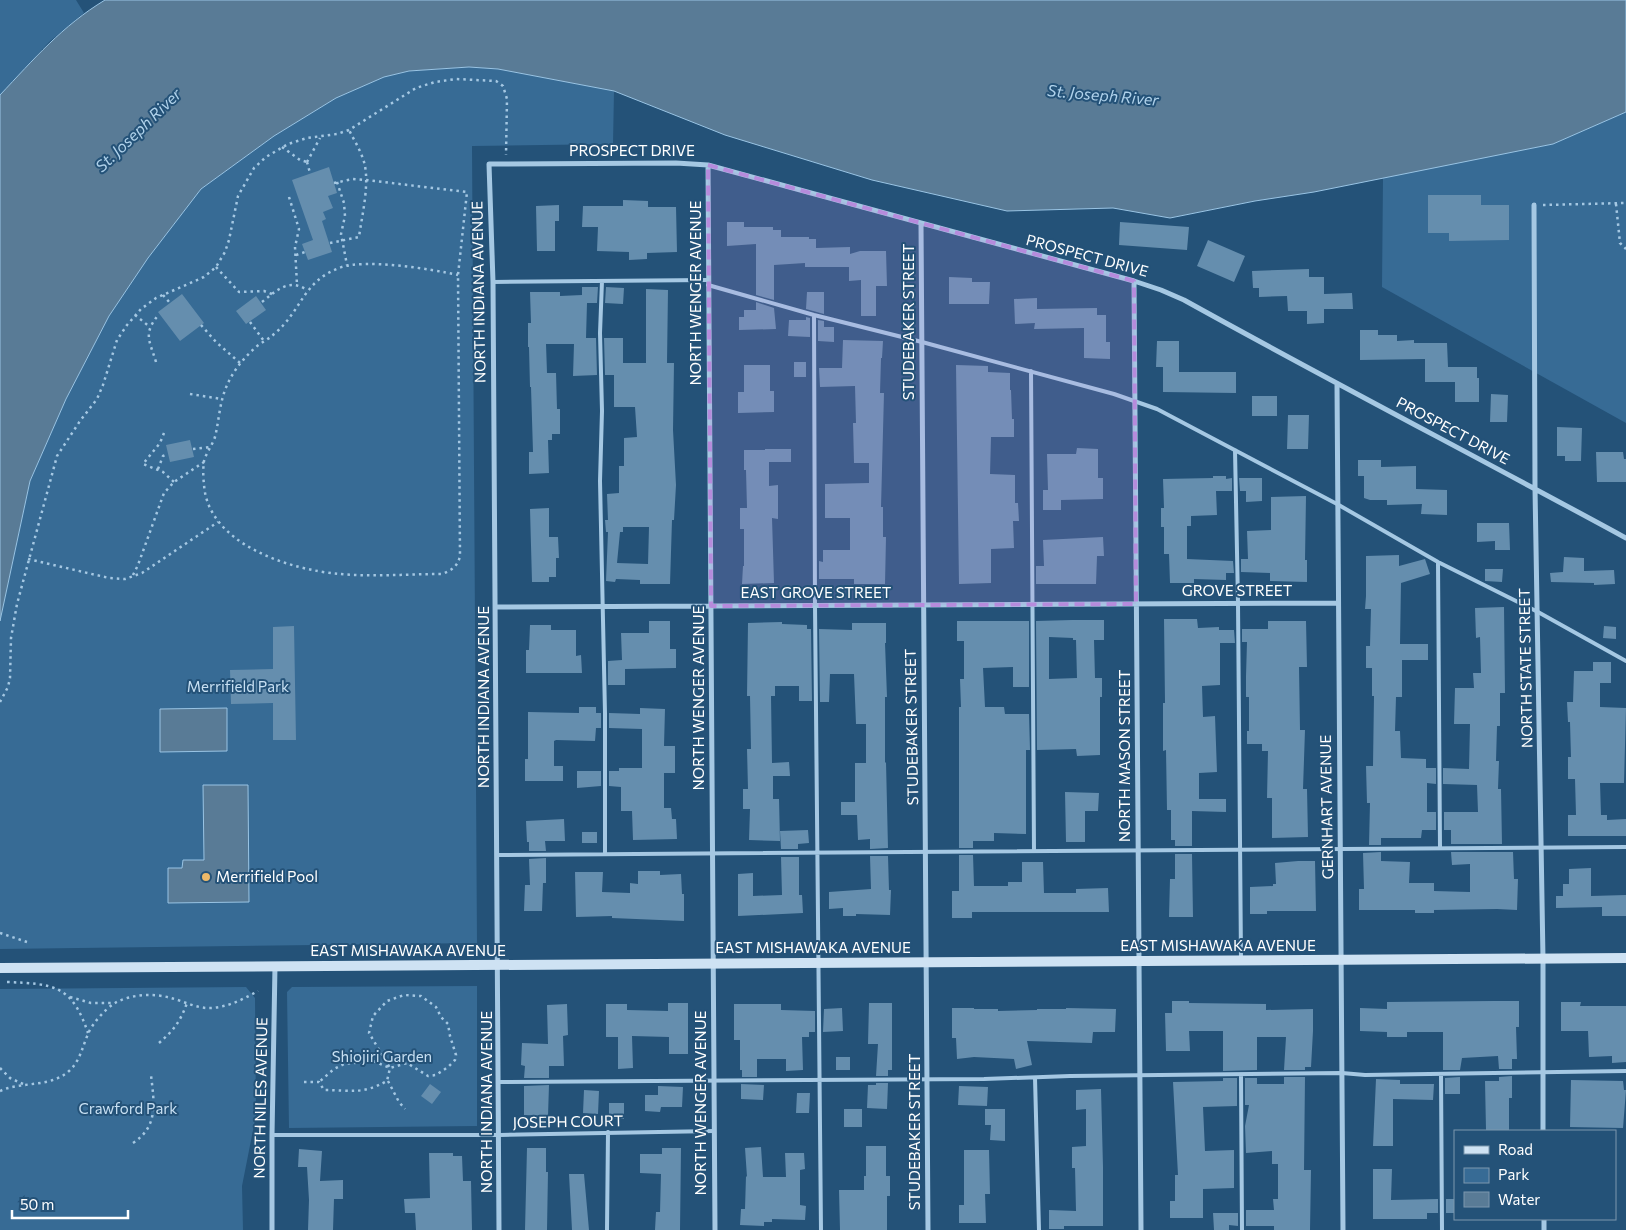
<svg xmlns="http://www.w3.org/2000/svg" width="1626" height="1230" font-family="Commissioner,sans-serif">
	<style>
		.green { fill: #376b95 }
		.water { fill: #597b96; stroke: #99c4e4 }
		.building { fill: #658eae; fill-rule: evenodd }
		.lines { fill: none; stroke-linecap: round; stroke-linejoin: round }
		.path { stroke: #a5c8e3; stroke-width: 2.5; stroke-dasharray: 2.5 4; stroke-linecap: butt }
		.lane { stroke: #a5c8e3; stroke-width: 4 }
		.street { stroke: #a5c8e3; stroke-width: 5 }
		.secondary { stroke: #cee2f3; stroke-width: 10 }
		.marked { fill: #b68bdc; fill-opacity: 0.2; stroke: #b68bdc; stroke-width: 4; stroke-dasharray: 10 6; stroke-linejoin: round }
		.poi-dot { fill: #edb969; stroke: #245278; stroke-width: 2 }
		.labels { text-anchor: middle; stroke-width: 4; stroke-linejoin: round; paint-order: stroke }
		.street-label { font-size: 15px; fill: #fff; stroke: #245278 }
		.park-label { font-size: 15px; fill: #c8e0f3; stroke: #245278 }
		.poi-label { font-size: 15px; fill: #fff; stroke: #245278; text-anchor: start }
		.water-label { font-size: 16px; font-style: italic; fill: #b0d2eb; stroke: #245278 }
	</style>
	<rect width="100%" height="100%" fill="#245278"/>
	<path class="green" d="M0 0H76L84 13 49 42 0 95Z
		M469 67 498 69 614 91 613 144 472 146 477 943 0 949V621L30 481 66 399 109 316 148 258 201 189 274 136 336 98 384 77 409 71Z
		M1626 112V423L1382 287 1383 178 1553 144Z
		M477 986V1126L289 1128 287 992 292 987Z
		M246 987 255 998 256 1115 242 1186 243 1230H0V989Z"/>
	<path class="water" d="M105 0H1626V112L1553 144 1314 192 1255 201 1170 218 1113 208 1007 211 872 180 725 135 614 91 498 69 469 67 409 71 384 77 336 98 274 136 201 189 148 258 109 316 66 399 30 481 0 621V95C34 59 62 26 105 0Z
		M227 708V751L160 752V709Z
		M203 785H248L249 902 168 903V868H182L183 860H204Z"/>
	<path class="building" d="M329 167 337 193 328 196 333 208 323 212 326 219 322 221 332 252 308 260 302 244 313 240 292 180Z
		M1428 195H1481V205H1509V240L1449 241V233H1428Z
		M623 200 648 201V207H676L677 252 647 253V259L629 260V252L597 251 598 227H582L583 206H623Z
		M559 205V221H555V251H537L536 206Z
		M727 222H744V227H773V230H781V237H809V239H816V248L850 247V254L860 251H886L887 286H876V316H861V280L849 281V267H805V263L774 265V300L756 295V244L727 246Z
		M1120 222 1189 227 1187 250 1119 245Z
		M1208 240 1245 256 1234 282 1197 266Z
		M1309 269V277H1324V294L1352 293 1353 309H1324V323L1307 324V311H1288L1287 296 1259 297V288H1253L1252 271Z
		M949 277 972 278V282H990L989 304H949Z
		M582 287H598L597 303H587L586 338H596L597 375 573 376 574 344H546L547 373H556L557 409H560V434H552V440H548L549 473 529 474V452H533L531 387H530L529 347H528V323H531L530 292H560V296L582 295Z
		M606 287 624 288 623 304 605 303Z
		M646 289 668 290 667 363H674L673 430 676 485 674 520H672L670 584H640V580L616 579 615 582 606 581 608 532H606L605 520H608L607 494 619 493V466H624V438L637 437 635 407H614V375H605L604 338H623V363H646ZM623 527H649L648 564 617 563 620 532H623Z
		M807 292H824V314L806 309Z
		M182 294 204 323 180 341 158 312Z
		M256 296 266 310 246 324 236 311Z
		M1037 298V309L1097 308V315H1106V342H1110V359L1084 358V328L1034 329 1035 323 1015 324 1014 299Z
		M756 302 774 308 776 329 739 330V317H744V310H756Z
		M806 317 810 318V337L788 336 789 320H806Z
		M818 320 824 321V327H834V342L818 341Z
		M1360 330H1378V335H1397V341L1414 340V343H1447L1448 367H1477V378H1479V402H1455V382H1425V359L1360 360Z
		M843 340 883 341 882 358H881L880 393H884L881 507H883V537H886L885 584H854V579H819V561L823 562V550H850V518H825V484L869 483V463H854L853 423H856L855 386 820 387 819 368H842Z
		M1157 341H1179V372H1236V393L1163 392V367H1156Z
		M794 362H806V377H794Z
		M744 365H770V391H774V412L738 413V392H744Z
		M956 365 988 366V372L1010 373V390H1011L1012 419H1014V437H991L990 474 1015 475V503H1018L1019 521H1013L1014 548 991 549V583L959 584Z
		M1491 394 1508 395 1507 422H1490Z
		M1252 396H1277V416H1252Z
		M1288 415H1309L1308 449H1287Z
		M1557 427 1582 428 1581 461H1565V456H1557Z
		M190 440 194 457 170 462 166 445Z
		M1077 448 1098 449V478H1103V499L1061 500V510H1043V490H1048L1047 454H1076Z
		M765 449H791V462H769V486L778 485V519L772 518 774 583 742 584 743 566H744V529H740V508H747L746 470H744V450H765Z
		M1596 452H1623L1624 459H1626V482H1597Z
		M1358 460H1381V467L1416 466V489L1447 490V515L1421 514 1422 504 1387 505V500H1370L1364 498V476H1358Z
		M1213 476H1226V479L1232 478V491H1216L1217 515 1191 516V526H1187V559L1233 561 1234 573H1226V580L1194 579V583H1170L1169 554H1164V527H1161V508H1164L1163 479 1213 478Z
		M1239 478H1262V501L1246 502V491H1240Z
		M1306 496 1305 560H1307V582L1270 581V573L1241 572V559H1248L1247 531 1271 530V497Z
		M549 508V537H558L559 558H556V577H549V582H532L530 509Z
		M1477 523H1509L1510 550H1495V541L1477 542Z
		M1103 537 1104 556H1097L1096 584H1036V566H1044L1043 540Z
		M1399 555V566L1425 559 1430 574 1401 583 1400 644H1428V660H1402V697H1396L1395 731H1400L1401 758 1426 759V768H1436V784L1427 783V812H1436V830H1422L1421 838H1381V845H1369L1370 803H1367L1366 766H1373L1374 696H1372V668H1366V646H1370L1371 609H1365L1366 596V556Z
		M1564 557 1584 558V571L1614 570 1615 584 1594 585V583L1551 582 1550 573 1563 572Z
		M1485 569H1503L1502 582 1485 581Z
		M1504 607 1505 693H1500V726H1497L1496 761H1499L1498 789H1501L1502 844H1451V830H1444V812H1478L1477 785 1443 784V768L1469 769 1470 724H1454L1455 688H1474L1473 673H1481L1480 637 1476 638 1475 608Z
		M1164 619H1197L1198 628 1219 627V630H1234L1235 643H1220V685L1202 686 1203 717 1215 716 1217 772 1199 773V799H1226V812L1192 811V846H1175V840H1171V810H1167L1166 750 1163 751V703H1165Z
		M1072 620H1104V640H1094L1095 678H1102V697H1100V755L1077 756 1076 749 1037 750 1036 621ZM1049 637 1073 638V640H1076L1077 678 1049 679Z
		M649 621H670V649H676V668L625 669V685H608V661L622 660 621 633H649Z
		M957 621H1029V687H1013V667L983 668 985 707H1004L1005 714H1029L1030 750H1026V834L994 833V841H973V848H959V707H961L960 679H964V641H957Z
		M1268 621H1306L1307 667H1299L1300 730H1305L1303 789H1307L1308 837 1272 838V798H1267L1268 751H1262V744H1247V731H1249V697H1246V676L1247 642H1242V629H1268Z
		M782 622V624L807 625V629H811L812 701H799V686H775V696H771L772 763 789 762 790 776H773V799H779L780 841 749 840 750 809H743V789H748L747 749H751L750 696H747L748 623Z
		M852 623H886V643H885L887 697H885V763L886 762 888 848 870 849V839L858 840 857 815H841V802H855V763H866V724H856L854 674H830L829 702H820L819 629 852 630Z
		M530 625H551V630H576V656L581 655 582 673H526V650H529Z
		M294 626 296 740H273V703L231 704 230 670 273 669V627Z
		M1604 626 1616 627V639L1603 638Z
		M1593 662H1611V683H1600V707L1626 708 1624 783H1600L1601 815H1607V820L1626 819V836H1568V815H1576L1575 779H1568V757H1571L1570 722H1568L1567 702H1573L1574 671H1593Z
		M579 707H596V713H601V728H596L595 741 556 740 554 741V766H563V781H525V759H528V712L579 713Z
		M640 708 665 709 664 746H675V773H664V808H671L672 819H676L677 839 633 840 632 811H621V787L609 786V771H619V768H642V729L609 728V713L640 714Z
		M577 771H601V786L577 788Z
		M1065 792 1099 793 1098 811H1085V842H1066Z
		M564 819 565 841H545L546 851H529V842H527L526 821Z
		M808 830 809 843 798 844V849H781L780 831Z
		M582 832H597V843H582Z
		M1381 852V861L1410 862 1409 883H1434V891L1470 892V864L1452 865 1451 852H1513L1514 879H1518L1517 910 1497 909 1434 910V913H1415V910H1359V889H1364L1363 853Z
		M1175 854H1192L1193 917H1169L1170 879H1175Z
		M959 855H973L974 886H1008V882H1022V862H1043L1044 893H1076V889L1108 888 1109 912H972V918H952V891H959Z
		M870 856H888L889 890H891L890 915 856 914V916H843V908L829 909V892L871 889Z
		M781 857H799V895H802L803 913 738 916V874L753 873V896L782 895Z
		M546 858V883H543L542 911H524L525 885H530L529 859Z
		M1298 861H1315L1316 911H1267V914H1250V887L1273 886V884H1276L1275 863Z
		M1591 868V896L1626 895V916H1602V907L1556 908V896H1563V884H1569V869Z
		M638 871H660V875L681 874 682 894H684V921L612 918V916L576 917 575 872H603L602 892 630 893V883L638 884Z
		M1172 1001H1189V1003L1266 1004V1010L1313 1009V1031L1311 1067H1305V1070H1284L1286 1037H1257V1070L1223 1071V1031H1189L1190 1051H1166L1165 1013H1172Z
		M1493 1001H1519V1027H1516L1517 1059H1512V1069H1499L1498 1056 1462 1058 1460 1070H1443V1032H1407V1037H1387V1032L1360 1031V1008L1387 1009V1002Z
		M1561 1002H1581L1580 1006H1626V1062L1612 1063V1056L1589 1057 1588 1031H1561Z
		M668 1003H688V1054H669V1037L632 1036 633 1068 618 1069V1037H606V1004H627V1010L668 1011Z
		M869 1003H892V1070H888V1076H876L878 1044H868Z
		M567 1004 568 1035 563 1036 564 1066H549V1078H524L525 1066 521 1065 522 1043 548 1044 547 1005Z
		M734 1004H781V1010L815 1011V1032H809V1037H802L803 1070 786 1071V1059H757V1077H742V1070H740V1040H734Z
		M842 1008 843 1031 823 1032 824 1009Z
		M952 1008H974V1009H998V1011L1037 1010V1009H1066V1008L1116 1009 1115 1032H1093L1092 1043 1027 1041 1032 1065 1016 1069 1014 1059 974 1057 957 1059 956 1038H952Z
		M836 1057H850V1070H836Z
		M1512 1076V1098H1509V1130H1486L1485 1081H1499V1077Z
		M1284 1077H1305L1304 1170H1311L1310 1230H1274V1226H1246V1210H1274L1273 1199H1278V1164H1272V1151L1246 1153 1245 1126 1249 1105H1245V1078H1257V1084H1284Z
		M1460 1077V1094H1445V1078Z
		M1223 1078H1237V1106L1203 1107 1205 1151 1234 1150V1188L1203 1189V1218H1170V1201H1175V1175H1178L1173 1082 1223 1081Z
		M1376 1079 1400 1080V1084H1434L1433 1100 1393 1099V1146H1373Z
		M1571 1080 1623 1081 1624 1090H1626L1623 1128 1570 1127Z
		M876 1083H888L887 1109 867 1108 868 1085H876Z
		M430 1084 441 1092 432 1104 421 1096Z
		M741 1084 764 1085 763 1100 741 1099Z
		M549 1085 548 1116 524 1115V1086Z
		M658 1086 683 1087 682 1107H661L660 1112 645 1111V1095H658Z
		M959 1086 988 1087 987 1106 958 1105Z
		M1101 1089 1103 1167V1226H1064V1229H1049V1210L1076 1211 1075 1168H1072V1147L1086 1146V1109L1076 1110V1090Z
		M584 1090 599 1091 598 1114 583 1113Z
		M797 1093H810L809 1113H796Z
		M609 1103H624V1119H609Z
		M844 1109H862V1127H844Z
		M985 1109H1005V1141L990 1140 991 1125H985Z
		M866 1146H886V1176H890V1196H887V1230H840L839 1190H864V1176H866Z
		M761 1147 763 1177H786L785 1153H804L805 1169 800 1170V1205L806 1206 805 1220 772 1219V1222H764V1226L740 1225 741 1209H745L746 1176 747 1177 745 1148Z
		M527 1148H546V1172H548L547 1230H525Z
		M662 1148H681L680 1230H655L656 1212H660L661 1174 640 1173V1154H662Z
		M299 1149 322 1151 320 1181 343 1180V1199H334L333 1230H308L309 1200 307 1167H298Z
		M964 1150H989L990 1194H985L986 1223H959V1205H964Z
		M429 1153H453V1156H462L463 1181H471L472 1230H416L415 1213H405L404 1199 430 1198Z
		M1373 1169H1392L1391 1200 1438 1199V1213H1427V1219H1373Z
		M569 1174H584L589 1230H572Z
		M1446 1199H1455V1213H1446Z
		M1213 1213H1238V1226L1229 1225V1230H1214Z"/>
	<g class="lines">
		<path class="path" d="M282 147 300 160 307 162
			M307 162 320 138
			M307 162 310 173
			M337 182 344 203 345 216 341 234 347 265
			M334 183 353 179 366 180 467 192 458 275 460 556C458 566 452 570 442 574 408 574 374 577 340 574 290 570 207 544 204 484 203 477 203 468 204 461 206 453 212 446 215 437 218 425 219 412 222 400 227 379 240 361 256 347 262 342 269 339 274 334 302 311 302 282 339 268 364 258 431 269 458 275
			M289 197 299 229 295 247 297 285
			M1616 204 1620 243 1626 249
			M1543 205 1626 203
			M330 243 359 237C362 215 370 183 364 162 361 151 354 140 349 130
			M296 255 305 252
			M216 267 239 292 264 291 272 294
			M163 295 170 303
			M262 302C277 290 289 278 307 290
			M135 315 150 327
			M250 322 264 341
			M201 325 216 342 240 363
			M156 362C149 339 143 334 159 314
			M190 394 222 399
			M164 433 160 443 143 464 163 472 174 482
			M193 449 211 447
			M158 469 163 456 168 454
			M28 559 109 578 125 579 142 573 218 522
			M133 575 138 565 164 493 174 482 204 462
			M0 702 8 687 10 678 11 638 17 604 57 456 80 421 97 399 103 385 117 340 127 325 141 309 156 298 204 277 216 267 225 252 229 240 238 196 254 168 266 157 288 144 307 138 337 134 349 130 416 88 435 82 456 79 496 81 503 86 507 99 506 155
			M0 933 27 942
			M7 982C54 984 72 985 88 1033
			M70 997 91 1003H114
			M159 1043C174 1030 180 1022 187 1003
			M0 1068 10 1078 23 1084
			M388 1081 399 1102 405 1109
			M304 1082H319L324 1090C352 1090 361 1095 387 1081L390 1068 369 1033 373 1016 387 1001 404 995 421 996 436 1007 441 1017 448 1024 450 1036 456 1055 455 1060 448 1067 436 1075 428 1076 407 1063 390 1068 373 1061 344 1064 334 1069 319 1082
			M0 1091C22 1081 50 1088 69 1071 80 1061 82 1048 88 1034 92 1024 105 1009 115 1003 131 994 154 993 171 998 183 1001 196 1008 208 1008 226 1008 242 1000 258 991
			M133 1143C159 1126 154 1102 151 1075"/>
		<path class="lane" d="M602 281 600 333 602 411 600 481 605 713V854
			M493 282 708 280
			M708 285 814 315 922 342 1114 394 1157 409 1337 504 1438 562 1538 612 1626 661
			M814 315 815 606 821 1230
			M1031 371 1034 851
			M1235 450 1238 603 1241 960
			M1438 562 1440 848
			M497 855 1626 847
			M1441 1074 1442 1230
			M1241 1076 1242 1230
			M1035 1078 1039 1230
			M499 1082 984 1079 1070 1076 1342 1073 1365 1075 1626 1071
			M272 1135H500L714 1131
			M607 1230 608 1132"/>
		<path class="street" d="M708 165 715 1230
			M1534 205 1535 488 1543 959V1131
			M921 224 928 1230
			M1134 281 1141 1230
			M1337 384 1343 1230
			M495 607 1337 603
			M1544 1219V1230
			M272 1230V1135L275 966
			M499 1230 493 282 489 164 676 163 708 165 1134 281 1161 290 1184 300C1330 381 1479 458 1626 538"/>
		<path class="secondary" d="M0 968 1626 958"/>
	</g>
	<path class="marked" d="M708 165 1134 281 1136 604 711 606Z"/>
	<circle class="poi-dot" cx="206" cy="877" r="5"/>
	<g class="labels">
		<g class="street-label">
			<text x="632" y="156">PROSPECT DRIVE</text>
			<text transform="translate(1087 256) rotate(15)" y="5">PROSPECT DRIVE</text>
			<text transform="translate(479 292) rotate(-91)" y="5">NORTH INDIANA AVENUE</text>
			<text transform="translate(696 293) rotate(-90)" y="5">NORTH WENGER AVENUE</text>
			<text transform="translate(909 322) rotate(-90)" y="5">STUDEBAKER STREET</text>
			<text transform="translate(1453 431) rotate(28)" y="5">PROSPECT DRIVE</text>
			<text x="1237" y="596">GROVE STREET</text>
			<text x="816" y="598">EAST GROVE STREET</text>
			<text transform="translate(1526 668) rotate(-91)" y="5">NORTH STATE STREET</text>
			<text transform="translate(484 697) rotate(-90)" y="5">NORTH INDIANA AVENUE</text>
			<text transform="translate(699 698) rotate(-90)" y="5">NORTH WENGER AVENUE</text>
			<text transform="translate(912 727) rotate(-91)" y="5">STUDEBAKER STREET</text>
			<text transform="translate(1125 756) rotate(-90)" y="5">NORTH MASON STREET</text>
			<text transform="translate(1327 807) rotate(-91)" y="5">GERNHART AVENUE</text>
			<text x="1218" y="951">EAST MISHAWAKA AVENUE</text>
			<text x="813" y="953">EAST MISHAWAKA AVENUE</text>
			<text x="408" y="956">EAST MISHAWAKA AVENUE</text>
			<text transform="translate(261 1098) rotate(-89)" y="5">NORTH NILES AVENUE</text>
			<text transform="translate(487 1102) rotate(-90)" y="5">NORTH INDIANA AVENUE</text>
			<text transform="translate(701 1103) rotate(-90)" y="5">NORTH WENGER AVENUE</text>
			<text transform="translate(568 1122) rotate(-1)" y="5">JOSEPH COURT</text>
			<text transform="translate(915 1132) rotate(-90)" y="5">STUDEBAKER STREET</text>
		</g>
		<g class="park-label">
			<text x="238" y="692">Merrifield Park</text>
			<text x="382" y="1062">Shiojiri Garden</text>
			<text x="128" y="1114">Crawford Park</text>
		</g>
		<g class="poi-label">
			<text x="216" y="882">Merrifield Pool</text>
		</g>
		<g class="water-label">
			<text transform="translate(1103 95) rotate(5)" y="6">St. Joseph River</text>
			<text transform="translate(138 130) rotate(-44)" y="6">St. Joseph River</text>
		</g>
	</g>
	<rect x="1454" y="1130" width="162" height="90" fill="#245278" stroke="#7c97ae"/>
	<rect x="1464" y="1146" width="25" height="8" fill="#cee2f3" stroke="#7c97ae"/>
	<text x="1498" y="1155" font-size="15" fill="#ffffff">Road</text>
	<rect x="1464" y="1168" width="25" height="15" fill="#376b95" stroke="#7c97ae"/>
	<text x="1498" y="1180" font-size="15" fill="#ffffff">Park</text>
	<rect x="1464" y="1192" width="25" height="15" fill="#597b96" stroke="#7c97ae"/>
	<text x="1498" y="1205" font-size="15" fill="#ffffff">Water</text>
	<path d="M12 1210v8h116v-8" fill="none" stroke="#ffffff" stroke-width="2.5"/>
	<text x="20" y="1210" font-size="15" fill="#ffffff" stroke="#245278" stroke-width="4" paint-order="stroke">50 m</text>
</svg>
